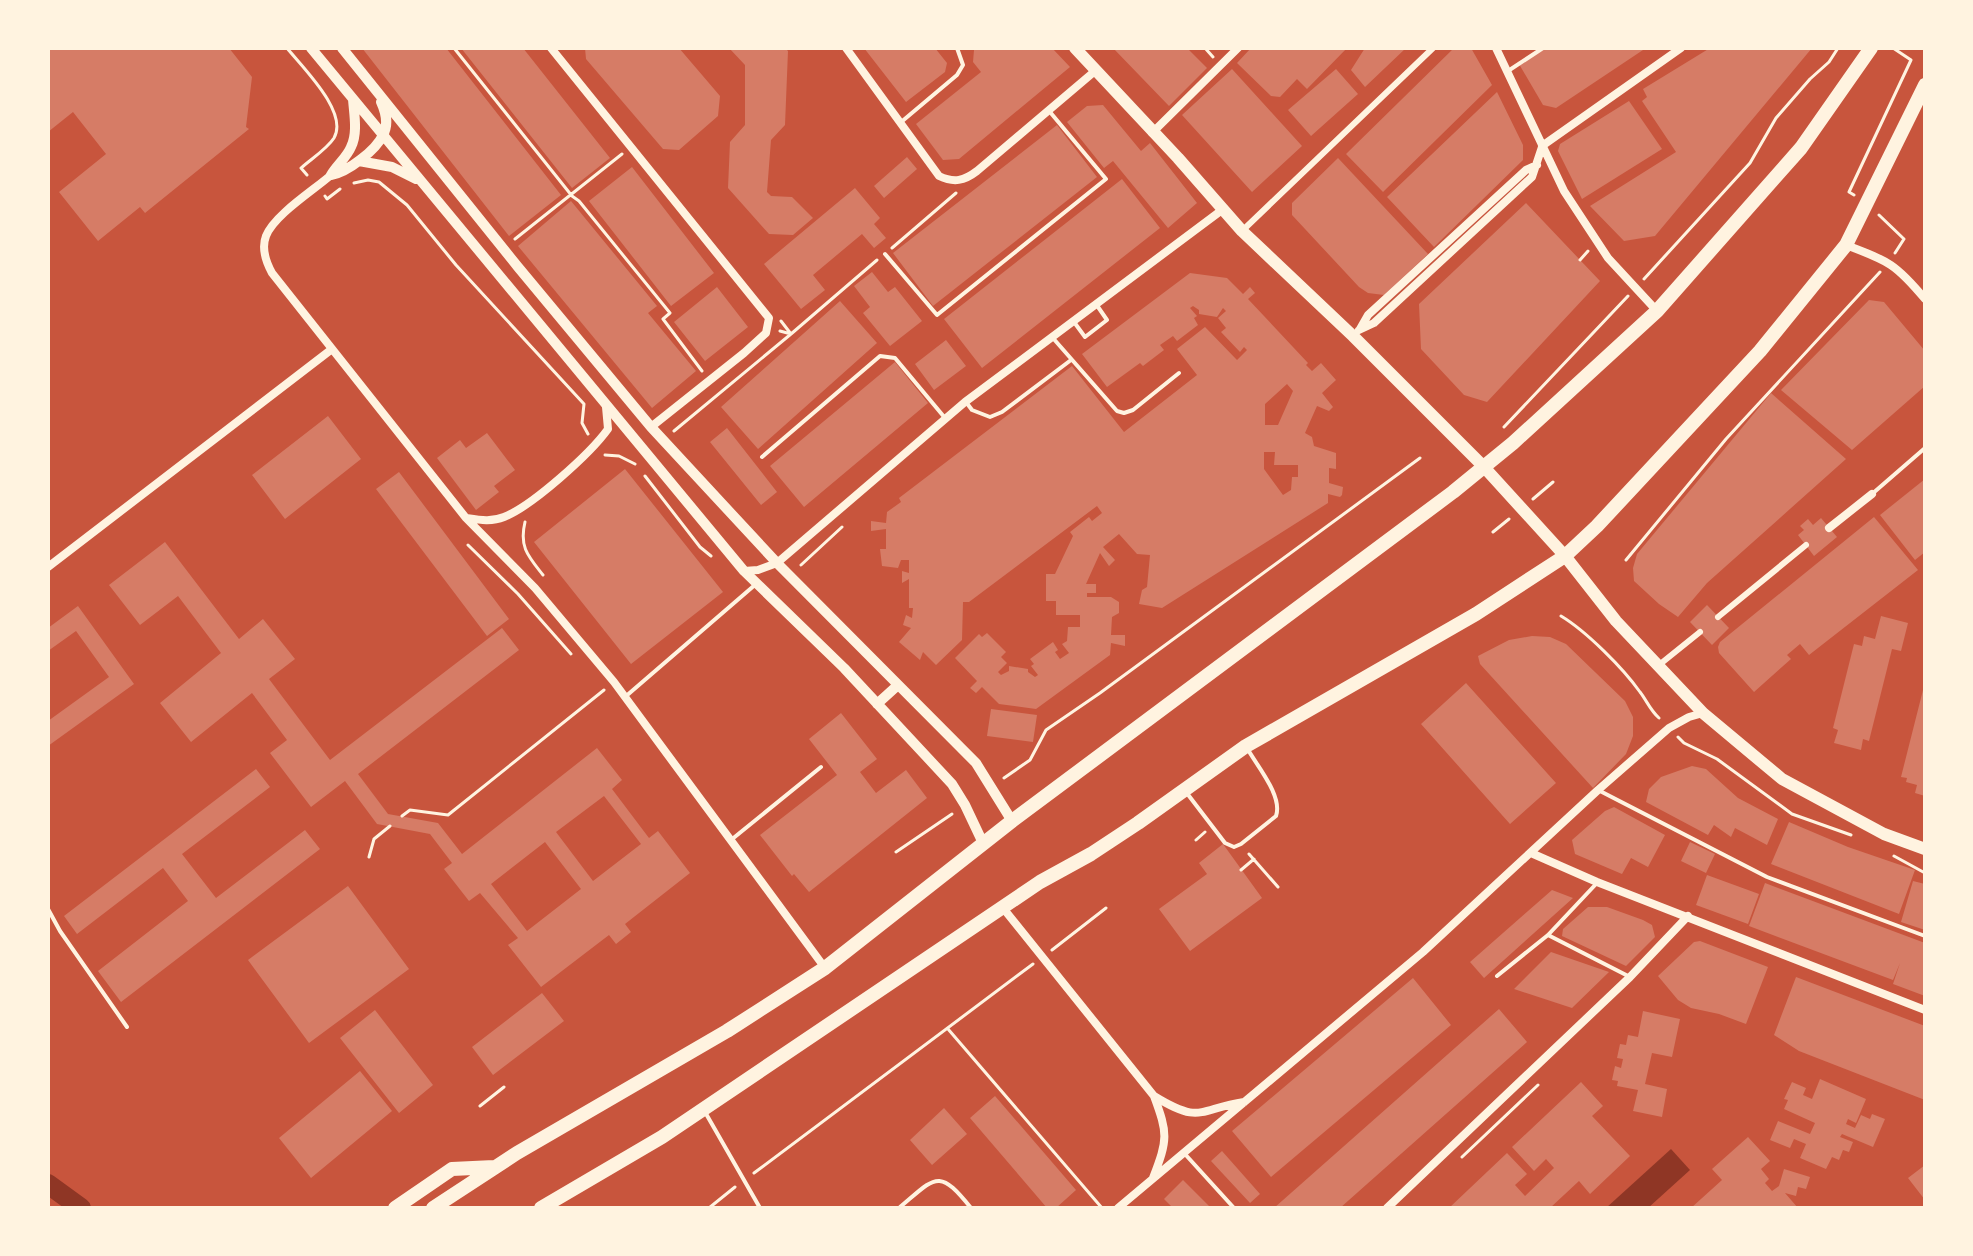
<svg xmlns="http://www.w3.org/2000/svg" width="1973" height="1256" font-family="'Fira Sans Condensed',sans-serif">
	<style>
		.water { fill: #8f3625 }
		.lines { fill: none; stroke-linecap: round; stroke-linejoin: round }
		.canal { stroke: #8f3625; stroke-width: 20 }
		.building { fill: #d67c66; fill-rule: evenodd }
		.path { stroke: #fff3e0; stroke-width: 3 }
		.service { stroke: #fff3e0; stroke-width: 4 }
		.pedestrian { stroke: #fff3e0; stroke-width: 6 }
		.minor { stroke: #fff3e0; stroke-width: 8 }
		.tertiary { stroke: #fff3e0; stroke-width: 10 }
		.primary { stroke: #fff3e0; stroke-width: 12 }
		.trunk { stroke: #fff3e0; stroke-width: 14 }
	</style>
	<rect width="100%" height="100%" fill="#c8553d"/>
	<path class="water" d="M1671 1149 1690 1170 1648 1208H1606Z"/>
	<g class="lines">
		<path class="canal" d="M48 1184 81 1208"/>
	</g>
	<path class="building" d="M48 48H229L252 77 246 127 249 129 145 213 140 207 98 241 59 192 106 154 73 112 48 132Z
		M362 48H446L561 195 509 236Z
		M461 48H523L610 158 572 188Z
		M585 48H679L720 96 718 116 679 150 663 149 586 59Z
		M729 48H785L788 51 785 125 771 140 767 192 771 196 792 197 813 218 793 235 769 234 728 188 730 142 745 125V65Z
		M864 48H935L947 63 945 72 906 102Z
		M972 48H1052L1070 67 959 159 943 160 916 124 981 72 973 62 974 50Z
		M1113 48H1187L1207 68 1169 106Z
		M1251 48H1347L1307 89 1297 79 1280 97 1271 96 1237 63Z
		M1365 48H1406L1365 87 1351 70Z
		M1454 48H1471L1492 85 1383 192 1346 154Z
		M1547 48H1646L1556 108 1543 105 1519 64Z
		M1710 48H1812L1655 236 1624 241 1590 206 1676 152 1642 101 1647 97 1643 89Z
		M1232 69 1302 146 1252 192 1182 115Z
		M1336 69 1358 94 1311 136 1288 110Z
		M1497 92 1523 145V160L1434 247 1387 197Z
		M1629 101 1662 149 1582 199 1558 151 1560 144Z
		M1103 105 1141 151 1150 143 1197 203 1168 228 1113 161 1104 168 1067 122 1087 106Z
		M1057 125 1097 177 933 306 893 253Z
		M907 157 917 169 884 198 874 186Z
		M1338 158 1428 254 1384 295 1368 293 1359 287 1292 215V203Z
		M632 167 714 273 671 306 589 201Z
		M1122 179 1160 228 982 368 944 319Z
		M855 188 880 218 874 224 886 238 874 248 862 234 813 275 825 290 801 309 764 264Z
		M571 201 657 306 648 313 696 371 652 408 518 246Z
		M1526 203 1600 281 1487 402 1464 395 1421 349 1419 304Z
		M872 272 888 292 895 287 922 321 890 346 863 313 870 307 854 286Z
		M1190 273 1227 278 1243 294 1250 287 1255 293 1248 299 1308 363 1306 365 1312 371 1321 363 1336 380 1322 393 1333 407 1329 411 1317 406 1305 433 1312 437 1314 446 1336 453V469L1329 468V483L1343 487 1342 495 1340 497 1328 494V503L1162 608 1139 604 1142 590 1147 587 1150 555 1137 554 1119 534 1103 547 1115 560 1109 566 1100 553 1086 584H1096V593H1087V597H1111L1119 602V613L1112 617 1111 635H1125V646L1111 643 1110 655 1036 709 999 704 982 687 976 693 970 688 977 681 955 658 979 634 982 637 987 633 1006 652 1001 657 1007 663 998 672 1001 675 1009 671V666L1028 669V672L1035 677 1038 675 1031 666 1034 664 1030 659 1053 642 1058 650 1055 652 1060 659 1069 653 1062 644 1067 641 1068 627H1080V615H1056V601H1046V574H1055L1073 536 1070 532 1089 517 1092 521 1102 513 1097 506 969 602H963L962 640 936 665 923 652 920 660 899 642 911 628 903 625 906 615 912 618 913 608H909V579L902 583V571L909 573V560H901L898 568 882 566 880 549H886V529L871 531V521L886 523 887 512 901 502 899 498 1072 366 1124 432 1197 375 1177 349 1205 327 1237 360 1247 350 1244 347 1240 352 1221 332 1226 328 1218 318 1226 311 1223 308 1217 317 1199 314V310L1193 306 1190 308 1197 316 1194 318 1198 325 1177 341 1173 336 1160 345 1164 350 1143 366 1140 363 1107 387 1082 354ZM1287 384 1293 391 1278 425H1265V404ZM1264 452H1275L1274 465H1298V477H1292L1291 490 1283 495 1264 469Z
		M717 287 748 327 705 361 674 322Z
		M1869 300 1884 302 1925 351V386L1852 450 1781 390Z
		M840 301 877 343 758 449 721 407Z
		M946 340 966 366 934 390 915 364Z
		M895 362 928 403 804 507 770 466Z
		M1771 393 1846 459 1707 583 1678 617 1659 604 1634 581 1633 568 1637 554Z
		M328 416 361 459 285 519 252 475Z
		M727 428 777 492 761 505 710 442Z
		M487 433 515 470 494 486 499 492 476 510 437 458 460 440 466 448Z
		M625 469 723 592 631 664 534 542Z
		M399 472 509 619 487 636 376 489Z
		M1925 479V552L1915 560 1880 515Z
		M1874 517 1918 570 1809 655 1800 644 1787 655 1791 659 1754 692 1719 653 1718 647 1720 642Z
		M1821 518 1837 537 1814 556 1798 535 1804 530 1800 526 1808 519 1813 525Z
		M165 542 239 639 263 619 295 659 269 679 330 760 502 628 519 650 358 774 388 814 438 823 462 854 597 748 622 780 612 789 649 838 658 831 690 873 625 924 631 932 616 944 609 935 541 987 508 945 518 938 480 893 469 901 444 869 452 863 430 834 377 824 345 781 311 807 270 753 287 740 252 693 191 742 160 703 221 653 178 596 140 625 109 585ZM604 796 641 844 593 881 556 832ZM545 842 581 889 527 931 491 884Z
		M1707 605 1729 628 1712 645 1690 622Z
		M78 606 134 684 48 746V721L109 677 76 631 48 651V628Z
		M1881 616 1908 623 1901 651 1892 649 1869 741 1863 739 1861 750 1834 743 1838 730 1833 728 1854 644 1862 646 1864 636 1875 639Z
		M1532 636 1550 637 1566 644 1625 701 1633 717V736L1626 754 1593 788 1480 664 1478 656 1509 640Z
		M1466 683 1556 783 1510 824 1421 724Z
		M1924 686H1925V796L1915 793 1917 785 1906 782 1907 778 1901 777Z
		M991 709 1037 715 1033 742 987 736Z
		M841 713 877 759 860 772 876 793 906 770 927 798 809 892 794 874 792 876 760 835 837 775 809 739Z
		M1692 766 1706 769 1738 798 1778 819 1767 845 1735 828 1731 837 1714 825 1708 835 1646 802 1649 789 1661 777Z
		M256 769 270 787 182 854 216 898 305 830 320 849 121 1002 98 971 188 901 163 868 77 934 64 916Z
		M1614 807 1665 835 1648 867 1631 858 1622 874 1575 854 1572 840 1605 811Z
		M1789 822 1848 847 1915 870 1899 914 1771 864Z
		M1690 842 1715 854 1706 873 1681 861Z
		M1223 844 1262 898 1190 951 1159 909 1207 874 1199 863Z
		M1707 875 1759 894 1748 924 1696 905Z
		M1913 881 1925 884V930L1901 922Z
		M1765 883 1925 943V996L1893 984 1900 963 1893 980 1749 926Z
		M348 886 409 969 309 1043 248 960Z
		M1552 890 1573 898 1484 978 1470 962Z
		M1588 907H1607L1643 920 1652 925 1655 937 1626 966 1562 936 1563 929Z
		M1700 941 1768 967 1746 1024 1719 1014 1691 1008 1678 1000 1658 976 1694 942Z
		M1551 952 1609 972 1572 1008 1514 989Z
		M1796 977 1925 1026V1100L1799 1051 1774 1035Z
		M1413 978 1451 1025 1271 1177 1232 1131Z
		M542 993 564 1021 493 1075 472 1047Z
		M1499 1009 1527 1042 1340 1208H1274Z
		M375 1010 433 1085 399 1113 340 1038Z
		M1643 1011 1680 1019 1672 1057 1652 1053 1645 1084 1667 1089 1662 1117 1633 1111 1638 1090 1617 1086 1618 1081 1612 1080 1615 1066 1621 1068 1623 1059 1617 1058 1620 1044 1626 1045 1628 1035 1638 1037Z
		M360 1071 392 1111 311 1178 279 1138Z
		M1820 1079 1866 1099 1856 1123 1848 1119 1846 1124 1855 1128 1861 1115 1870 1119 1872 1114 1885 1119 1873 1147 1842 1134 1840 1137 1853 1142 1849 1152 1843 1150 1839 1160 1832 1157 1826 1169 1800 1158 1806 1144 1794 1139 1790 1148 1770 1140 1778 1121 1810 1134 1815 1123 1784 1109 1788 1100 1784 1099 1792 1082 1806 1088 1803 1095 1812 1099Z
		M1581 1082 1603 1106 1592 1116 1630 1156 1590 1194 1579 1181 1550 1208H1449L1507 1153 1527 1174 1515 1185 1525 1196 1554 1168 1546 1159 1534 1171 1512 1147Z
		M995 1096 1076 1190 1056 1208H1047L970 1118Z
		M944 1108 967 1134 932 1165 910 1140Z
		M1748 1137 1770 1161 1761 1169 1769 1179 1765 1183 1772 1191 1779 1186 1784 1169 1810 1177 1806 1189 1798 1187 1796 1196 1785 1193 1798 1208H1691L1722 1180 1712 1169Z
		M1222 1151 1260 1194 1250 1203 1211 1161Z
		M1925 1165V1200L1908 1178Z
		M1183 1180 1211 1208H1173L1164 1199Z"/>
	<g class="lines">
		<path class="path" d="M287 48C302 67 349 112 334 138 327 149 311 159 301 168L307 175
			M454 48 572 196 579 201 670 313 663 319 702 371
			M1205 48 1213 57
			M354 183 368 180 379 182 407 205 456 265 584 404 582 423 588 434
			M1854 195 1849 192 1911 60 1893 48
			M325 196 327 199 340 189
			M1879 215 1904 239 1895 253
			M515 239 622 154
			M892 248 956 193
			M1580 260 1588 251
			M1644 279 1750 163 1776 118 1810 79 1829 62 1838 48
			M780 331 791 334 877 260
			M1504 427 1628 296
			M674 431 791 334 781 321
			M605 455 619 456 635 464
			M645 476 700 547 711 556
			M1533 499 1553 482
			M525 522C519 547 528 556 543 575
			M1493 532 1509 519
			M468 545 518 594 571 654
			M1626 560 1726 439 1880 272
			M801 565 842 527
			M1561 616C1586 631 1623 668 1640 692 1647 701 1650 710 1659 718
			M1678 737 1684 743 1717 759 1792 814 1851 835
			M1004 778 1030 760 1046 730 1100 693 1420 458
			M402 816 410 810 448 815 604 690
			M1196 840 1205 832
			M896 852 952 814
			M1249 854 1278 887
			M1894 856 1925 873
			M369 857 374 839 390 826
			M1241 870 1254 859
			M1052 950 1106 908
			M948 1029 1102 1208
			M480 1106 504 1087
			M1462 1157 1538 1085
			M754 1173 1033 964
			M709 1208 735 1187"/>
		<path class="service" d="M1508 71 1543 48
			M900 123 957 75 963 65 957 48
			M885 254 937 315 1106 179 1050 112
			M1074 322 1085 337 1107 320 1096 304
			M1052 337 1117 411 1124 413 1133 410 1179 373
			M966 402 972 410 990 417 1002 412 1071 360
			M762 457 880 356 895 358 945 418
			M1872 494 1925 448
			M625 697 756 584
			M1600 791 1767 877 1925 936
			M1186 792 1225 843 1234 847 1241 844 1276 816C1283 796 1257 766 1247 748
			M731 840 821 767
			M48 909 60 931 127 1027
			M1548 935 1630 977
			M1497 976 1548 935 1596 884
			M705 1112 760 1208
			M1184 1153 1234 1208
			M899 1208C936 1177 938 1167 971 1208"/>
		<path class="pedestrian" d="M1242 231 1433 48
			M1718 617 1806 545
			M1659 665 1700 632"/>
		<path class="minor" d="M551 48 769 318 766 333 744 353 651 427
			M846 48 939 176C954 183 964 181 977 171L1095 71
			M1496 48 1564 191 1608 258 1657 311
			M1152 133 1238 48
			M1542 146 1681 48
			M331 175C314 190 274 215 266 236 261 249 266 262 272 273L466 518 535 588 614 682 825 968
			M1846 245C1888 261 1895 263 1925 299
			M1360 329 1368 315 1526 170 1537 165
			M1359 330 1374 323 1532 177 1542 147
			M467 518C480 520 492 522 504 517 532 506 590 454 608 429L606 407
			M1829 528 1872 494
			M48 567 332 349
			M744 571 758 570 777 563 965 402 1222 210
			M1531 853 1597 882 1925 1010
			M1003 908 1154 1096C1168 1134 1168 1139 1153 1178
			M1154 1096C1201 1125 1198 1109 1244 1102
			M1118 1208 1423 952 1598 790 1669 728 1689 717 1703 713
			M1387 1208 1630 977 1688 916"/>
		<path class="tertiary" d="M311 48 744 571 844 668 952 784 965 805 983 843
			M342 48 518 267 651 427 777 563 976 763 1012 821
			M359 161 392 167 416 179
			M331 175C348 172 376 150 383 135 389 124 386 113 381 102
			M331 175C337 165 347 157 351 147 358 133 354 114 353 99
			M877 704 898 685"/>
		<path class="primary" d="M1075 48 1178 158 1242 231 1353 336 1484 467 1565 556 1616 621 1703 713 1782 779 1884 834 1925 849"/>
		<path class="trunk" d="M395 1208 452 1169 494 1167
			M433 1208 517 1153 727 1031 825 968 1012 821 1453 492 1513 443 1657 311 1801 148 1871 48
			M541 1208 662 1137 1040 882 1091 854 1138 823 1246 746 1476 614 1565 556 1597 526 1760 351 1846 245 1925 85"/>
	</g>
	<rect width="1973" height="1256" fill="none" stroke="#fff3e0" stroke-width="100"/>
</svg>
